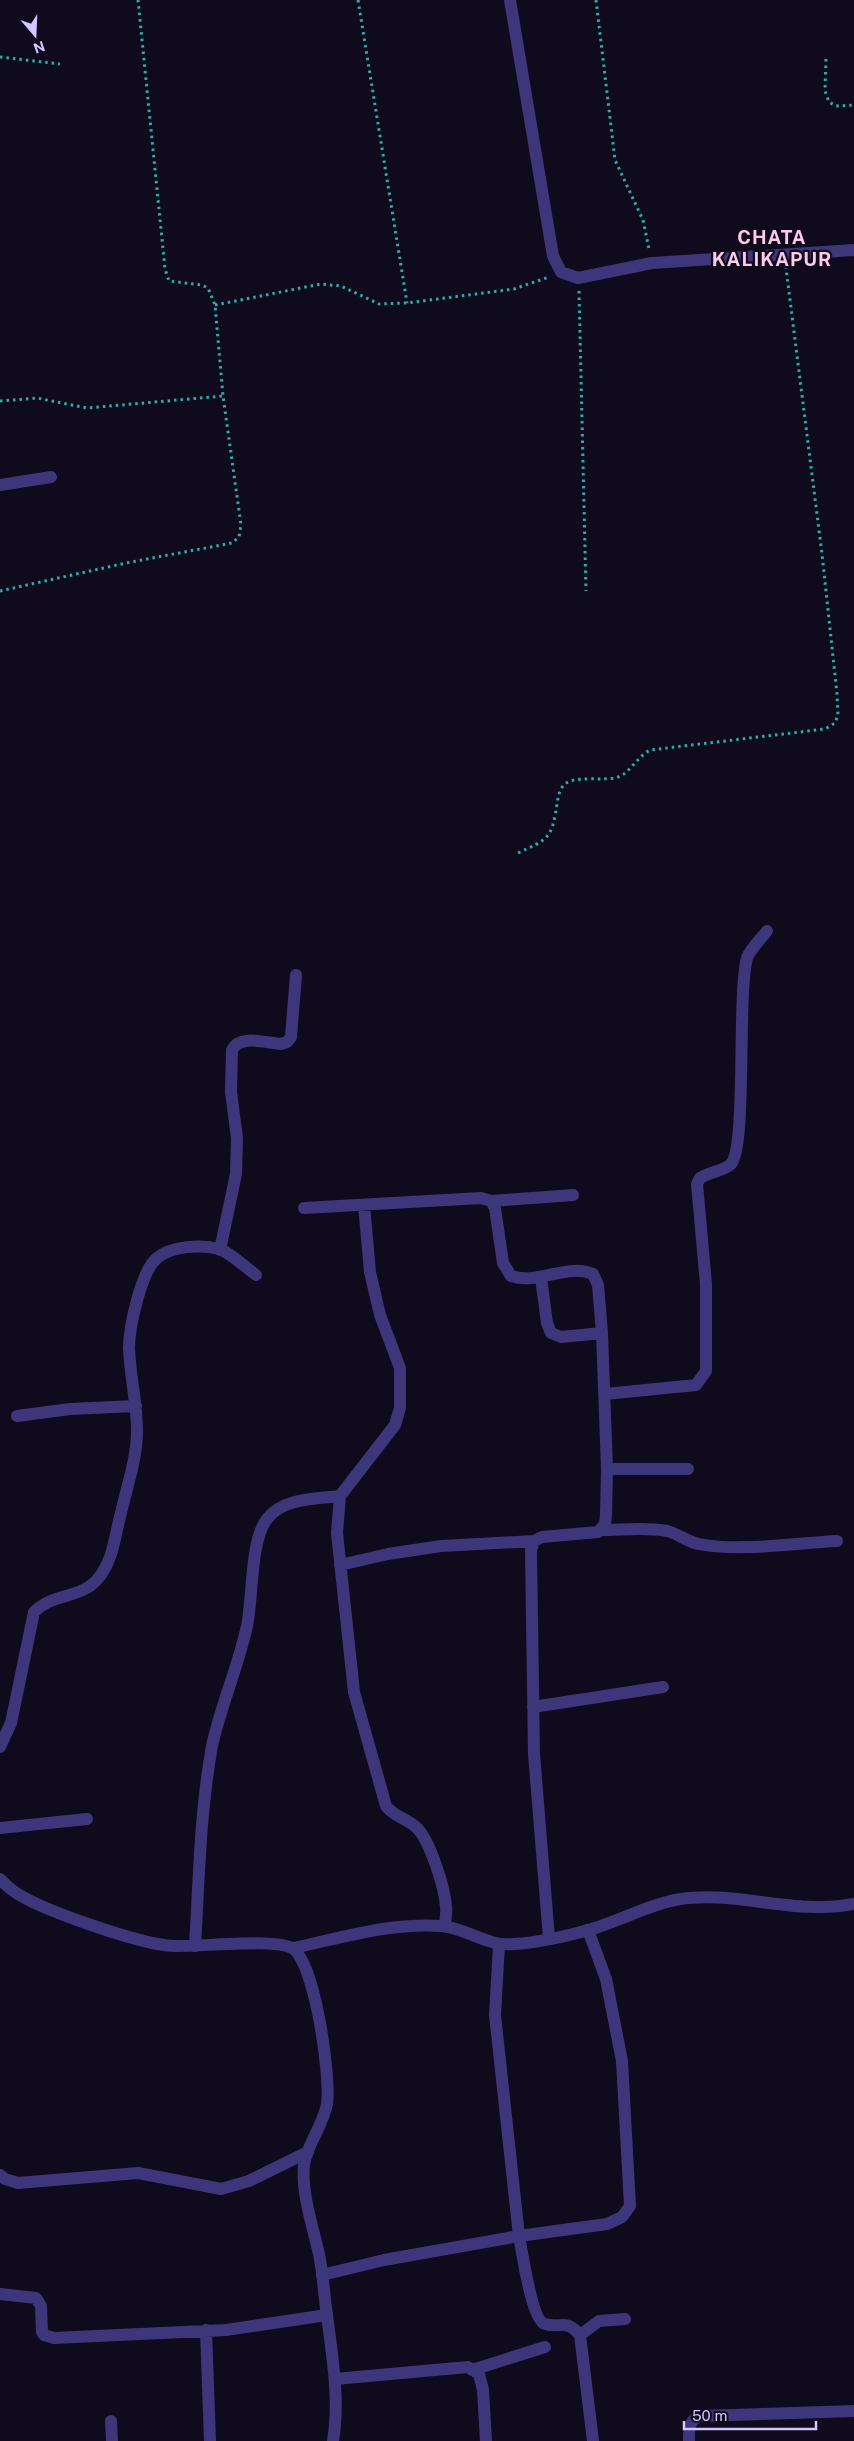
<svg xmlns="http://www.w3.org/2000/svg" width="854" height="2441" font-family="'Public Sans',sans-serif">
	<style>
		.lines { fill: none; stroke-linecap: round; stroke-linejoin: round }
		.path { stroke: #2dacac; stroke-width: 3; stroke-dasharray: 2.5 4; stroke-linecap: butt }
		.minor { stroke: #3d367b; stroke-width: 12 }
		.tertiary { stroke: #3d367b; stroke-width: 12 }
		.labels { text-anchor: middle; stroke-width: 4.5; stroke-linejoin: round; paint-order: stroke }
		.district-label { font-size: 19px; font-weight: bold; letter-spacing: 1px; fill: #ffc9e8; stroke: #0f0b1c }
	</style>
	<rect width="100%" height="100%" fill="#0f0b1c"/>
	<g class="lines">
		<path class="path" d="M358 0 407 303
			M596 0 615 160 643 220 649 249
			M0 57 60 64
			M826 59 825 91 829 102 836 106 854 105
			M579 291 586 591
			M215 305 321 284 341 286 379 304 407 303 514 289 549 277
			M0 401 37 398 87 408 223 396
			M0 591 126 563 232 543 239 537 241 525 223 396 215 305 208 288 202 285 169 281 165 269 138 0
			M518 853C548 839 552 839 557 804 558 798 559 791 563 786 572 774 604 782 618 777 630 773 636 758 650 750L825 729 835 723 838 715 837 694 822 554 786 268"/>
		<path class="minor" d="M510 0 553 256 561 272 578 278 652 263 854 250
			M0 485 51 477
			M491 1201 573 1195
			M364 1205 370 1272 380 1315 400 1368V1408L395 1425 340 1496 337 1533 354 1692 386 1806C394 1817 407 1818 417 1828 430 1841 445 1888 446 1907 447 1913 445 1920 445 1926
			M304 1208 481 1198 491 1201 495 1208 503 1263 511 1276C539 1285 567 1263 593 1274L598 1285 602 1333 607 1469 606 1515 605 1524 598 1532 542 1537 534 1541 531 1550 534 1754 549 1938
			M220 1250 236 1174 237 1138 231 1092 232 1050C240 1034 266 1043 281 1044L287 1042 291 1037 296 975
			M541 1278 547 1323 551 1333 561 1337 602 1333
			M605 1394 696 1385 706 1371V1284L697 1184 700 1178C709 1172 724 1171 731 1164 747 1146 737 996 747 958 750 949 761 939 767 931
			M17 1416 70 1409 136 1406
			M607 1469H688
			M602 1530C623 1530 647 1527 667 1531 679 1534 687 1542 699 1544 737 1552 797 1543 837 1541
			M340 1565 388 1554 441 1546 534 1541
			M533 1707 663 1687
			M0 1747 11 1723 34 1612C61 1586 92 1606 110 1557 115 1543 117 1527 121 1513 127 1486 137 1458 137 1431 137 1403 130 1376 129 1348 129 1328 141 1271 157 1258 171 1246 201 1244 219 1249 231 1253 245 1267 256 1275
			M0 1828 87 1819
			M499 1945 495 2015 519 2236 607 2224 622 2217 630 2206 622 2061 606 1979 588 1930
			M195 1946C199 1879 200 1812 212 1746 221 1705 238 1667 247 1626 253 1598 250 1541 267 1519 283 1498 315 1499 340 1496
			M0 2175 5 2179 18 2183 138 2173 221 2189 249 2181 308 2152
			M322 2275 384 2260 519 2236C522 2251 532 2321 545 2324 562 2329 565 2318 580 2335L593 2441
			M0 2294 36 2298 41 2306 42 2332 44 2335 54 2338 226 2330 327 2315
			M206 2330 210 2441
			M580 2335 599 2321 625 2319
			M472 2370 545 2347
			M335 2379 468 2367 479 2374 483 2390 486 2441
			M111 2421 112 2441
			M689 2441C689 2430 688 2422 699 2416L854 2411"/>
		<path class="tertiary" d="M0 1879C4 1883 8 1887 12 1890 37 1909 142 1945 174 1946 199 1947 273 1938 292 1948 315 1961 331 2078 327 2104 323 2126 307 2144 304 2165 301 2191 313 2228 319 2254 323 2274 324 2295 327 2315 332 2356 340 2399 333 2441
			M293 1948C341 1938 392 1922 441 1926 467 1928 487 1947 514 1944 535 1943 568 1936 588 1930 622 1921 653 1901 689 1898 744 1893 799 1915 854 1904"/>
	</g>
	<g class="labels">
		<g class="district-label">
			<text x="772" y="244">CHATA<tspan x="772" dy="22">KALIKAPUR</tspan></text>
		</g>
	</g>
	<g transform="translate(35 35) rotate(161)" stroke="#0f0b1c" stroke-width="4" paint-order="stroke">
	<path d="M0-4L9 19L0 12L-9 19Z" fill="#d1c7ff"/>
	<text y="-8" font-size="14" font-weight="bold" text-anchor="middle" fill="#d1c7ff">N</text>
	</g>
	<path d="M684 2421v8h132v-8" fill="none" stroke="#d1c7ff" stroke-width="2.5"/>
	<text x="692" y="2421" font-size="15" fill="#d1c7ff" stroke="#0f0b1c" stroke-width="4" paint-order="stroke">50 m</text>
</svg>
